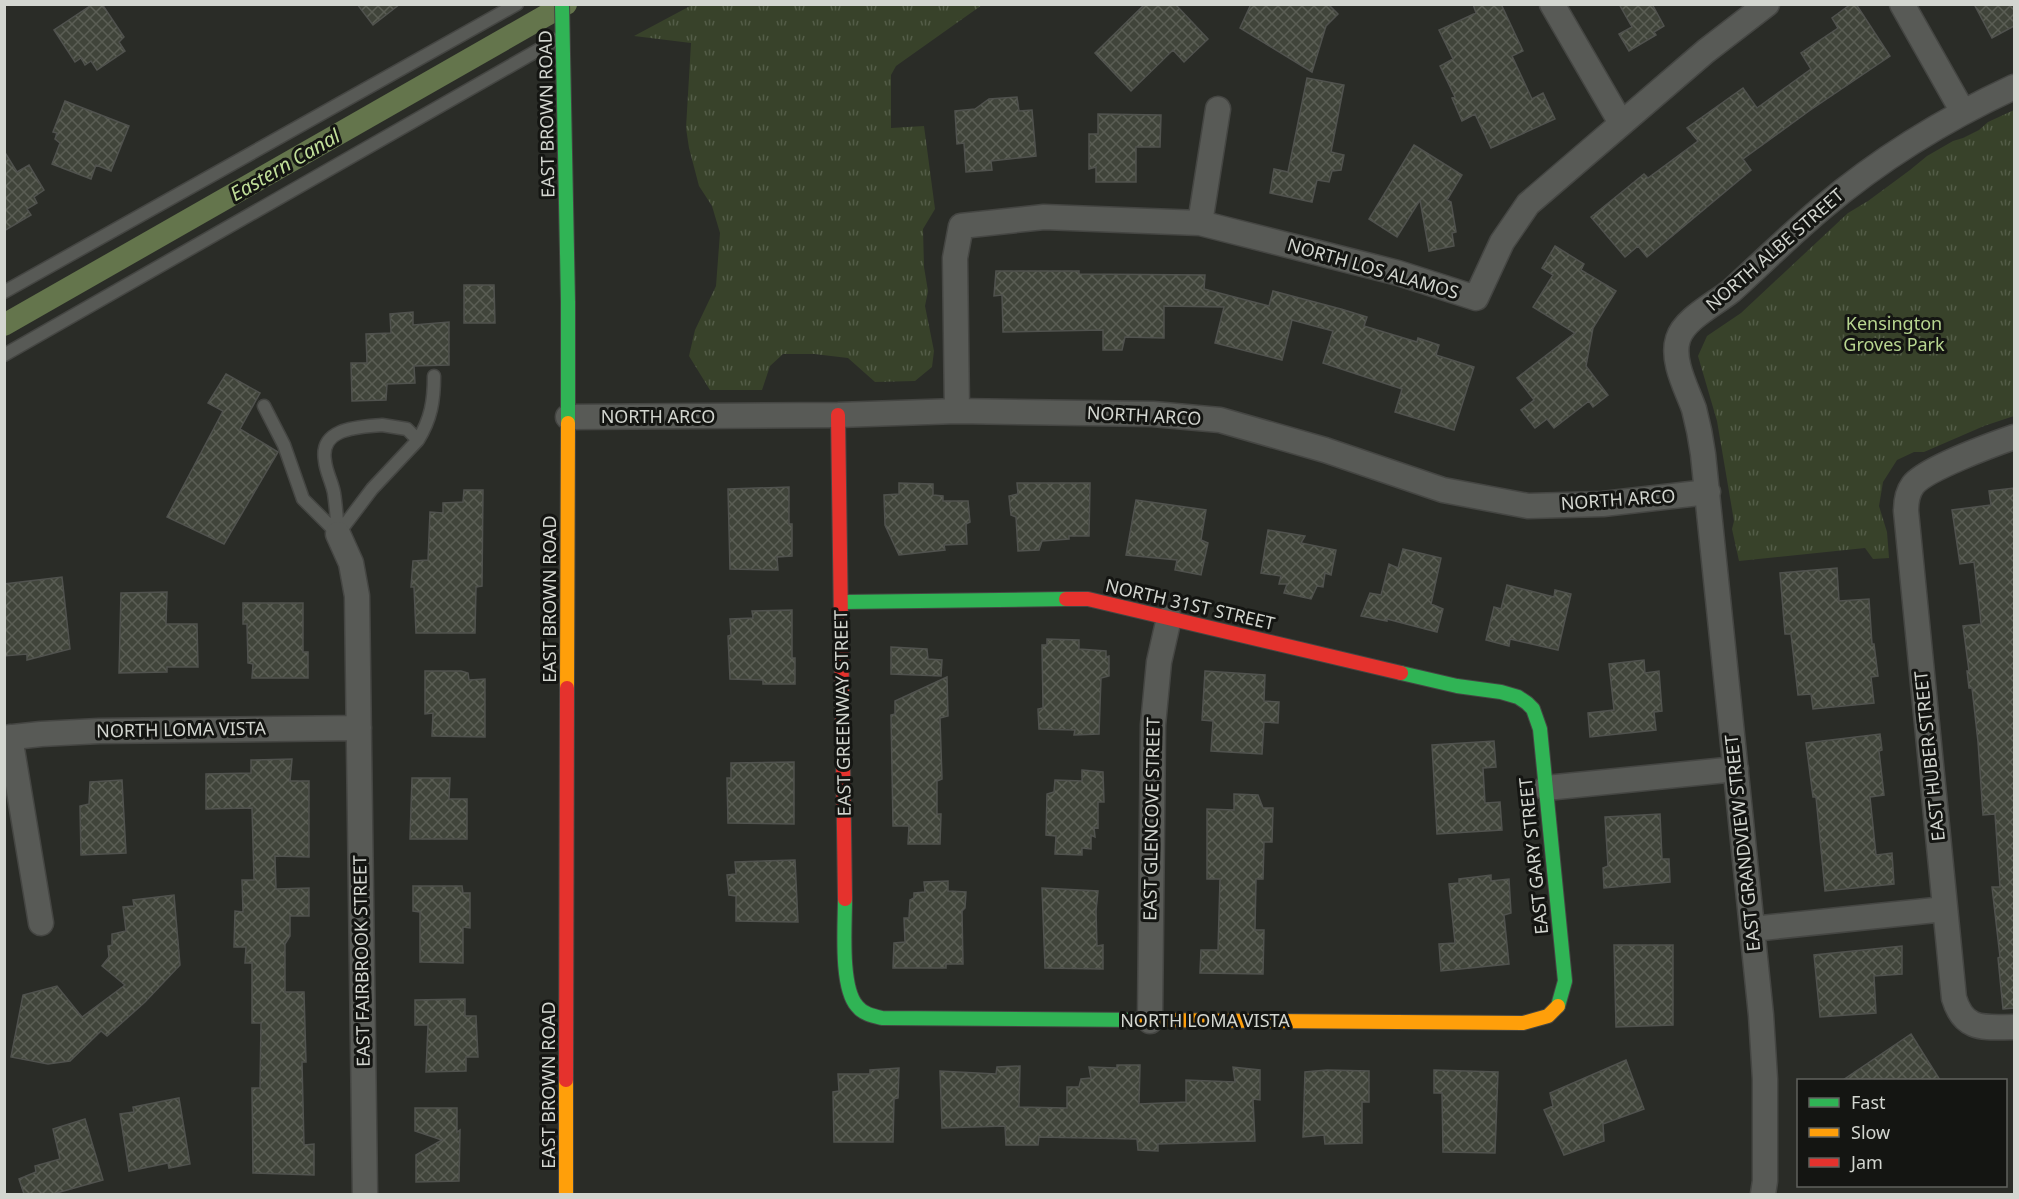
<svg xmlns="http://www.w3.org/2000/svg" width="2019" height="1199" font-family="'Noto Sans',sans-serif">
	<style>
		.park { fill: url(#park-tufts) }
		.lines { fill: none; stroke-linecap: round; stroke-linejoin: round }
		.canal { stroke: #64754c; stroke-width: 22 }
		.building { fill: url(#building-cross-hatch); stroke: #50524e; stroke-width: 1.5 }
		.lane-casing { stroke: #454643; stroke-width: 15 }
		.street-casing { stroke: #454643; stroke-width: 27 }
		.fast-casing { stroke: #454643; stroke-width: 16 }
		.slow-casing { stroke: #454643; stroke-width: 16 }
		.jam-casing { stroke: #454643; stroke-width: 16 }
		.lane { stroke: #585a56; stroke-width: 12 }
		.street { stroke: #585a56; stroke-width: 24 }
		.fast { stroke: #30b455; stroke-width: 14 }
		.slow { stroke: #ff9f0a; stroke-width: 14 }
		.jam { stroke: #e5322d; stroke-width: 14 }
		.labels { text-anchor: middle; stroke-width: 6; stroke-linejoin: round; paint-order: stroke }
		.street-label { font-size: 18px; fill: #d3d6d0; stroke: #141512 }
		.park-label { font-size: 18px; fill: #b8d690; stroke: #141512 }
		.water-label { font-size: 20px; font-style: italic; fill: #c1df99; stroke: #141512 }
	</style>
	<defs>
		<pattern id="park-tufts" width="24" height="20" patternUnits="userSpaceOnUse" patternTransform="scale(1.5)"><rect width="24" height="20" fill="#38422a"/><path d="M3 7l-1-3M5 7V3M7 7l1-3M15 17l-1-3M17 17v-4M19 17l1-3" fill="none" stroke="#545d48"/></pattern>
		<pattern id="building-cross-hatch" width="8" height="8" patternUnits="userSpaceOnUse" patternTransform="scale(1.5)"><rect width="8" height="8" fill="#40443a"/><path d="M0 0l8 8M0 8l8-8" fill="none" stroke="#5b5e55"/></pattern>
	</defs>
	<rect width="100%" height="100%" fill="#2a2c27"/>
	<path class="park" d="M826 4 829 6 839 4 982 5 896 66 891 75V128L924 126 935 209 923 229 924 267 928 291 925 306 934 351 932 367 915 381 875 382 848 358 814 354H783L770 366 762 390H710L689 356 695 330 716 286 720 233 712 206 699 186 689 148 686 128 691 43 634 36 692 5Z
		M2014 110V416L1984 426 1924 452H1914L1897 460 1883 482 1879 506 1887 532 1889 558 1873 559 1865 548 1739 561 1732 529 1734 521 1717 421 1698 356 1707 336 1741 313 1848 213 1868 201 1910 170 1927 156 1953 141 1963 138 1979 130 1988 122Z"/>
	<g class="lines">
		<path class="canal" d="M4 325 566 4"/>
	</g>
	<path class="building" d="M93 4H102L124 37 119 42 125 51 97 70 91 61 85 65 81 58 75 62 54 30Z
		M357 4H400L373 25Z
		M1145 4H1175L1208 39 1184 62 1173 50 1131 91 1095 53Z
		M1251 4H1328L1338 14 1326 26 1312 72 1240 28Z
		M1473 4H1501L1523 51 1512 56 1532 99 1543 93 1555 119 1491 148 1475 114 1462 121 1452 98 1455 97 1440 66 1453 59 1439 30 1476 13Z
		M1619 4H1652L1664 26 1654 32 1656 35 1629 51 1619 34 1632 27Z
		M1851 4H1856L1890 56 1809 111 1743 159 1751 170 1647 257 1638 246 1625 257 1591 217 1644 174 1648 178 1698 141 1687 128 1743 88 1757 108 1811 69 1801 53 1838 28 1832 18Z
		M1974 4H2014V26L1992 38Z
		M1307 78 1344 85 1331 152 1344 155 1341 170 1332 171 1329 182 1317 180 1312 202 1270 193 1274 169 1288 172Z
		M1017 97 1019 111 1032 110 1036 156 991 161 992 170 966 172 964 143 957 144 955 111 975 109 989 99Z
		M65 101 129 126 111 171 96 165 91 179 52 164 60 143 55 139 57 133 53 132Z
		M1098 114 1161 115 1160 147H1136V182H1096V167L1089 169V134H1098Z
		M1414 145 1462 175 1447 200 1451 202 1456 232 1452 233 1454 246 1429 251 1420 200 1397 237 1369 219Z
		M4 151 17 172 29 165 44 190 34 197 37 203 27 209 31 215 4 231Z
		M1555 246 1584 264 1581 270 1616 291 1593 328 1586 366 1608 395 1593 407 1589 401 1554 428 1547 419 1535 428 1521 410 1534 400 1517 378 1575 333 1533 307 1553 275 1542 268Z
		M996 271H1079V274L1205 275 1204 289 1269 306 1273 291 1341 309 1367 317 1364 326 1417 342 1418 338 1439 345 1436 355 1474 367 1454 430 1395 412 1402 389 1323 363 1333 331 1292 320 1282 360 1215 343 1224 307 1164 306V338L1125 337 1122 350H1103V330L1003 332 1002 295 994 296Z
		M464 285H494L495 323H464Z
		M413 312V325L449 322V365L414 366 415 383 387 384 386 400 352 401 351 363H367L366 334 391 333 390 314Z
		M226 374 260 393 240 429 278 452 224 544 167 517 223 411 208 403Z
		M899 483 933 484V495L943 496V501H968L970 522 966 524 967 544 944 545 945 550 899 555 885 525 884 495 899 494Z
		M1017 483H1090L1089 536H1069V539L1042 541 1039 550 1018 551 1016 517 1011 515 1009 496 1018 494Z
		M789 487V524H792V556L777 557 778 570 730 569 728 489Z
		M2014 488V1008L2003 1009 1998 958 2000 957 1992 887H2000L1995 814 1983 815 1978 742 1972 688H1969L1967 671H1969L1963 626 1981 624 1980 613 1974 562 1960 564 1952 510 1991 505 1989 491Z
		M464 490H483L482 586 476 587 475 633H416L414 587H411L413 561 428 560 430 512 443 513V503L463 502Z
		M1136 500 1206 510 1201 540 1208 543 1201 575 1175 570 1177 560 1126 555Z
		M1268 530 1305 536 1301 543 1336 550 1331 575 1325 573 1323 587 1317 586 1311 599 1284 593 1287 584H1279L1281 576 1261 573Z
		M1403 549 1441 558 1431 604 1443 609 1437 632 1387 619V621L1361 616 1370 593 1381 595 1389 564 1398 568Z
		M1837 568 1839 601 1869 599 1872 644H1874L1878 676 1871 677 1874 703 1813 709 1811 694 1798 695 1791 634H1785L1780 573Z
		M62 577 70 649 27 660V654L4 656V584Z
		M1507 585 1554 597 1555 590 1571 594 1558 650 1510 639 1509 646 1486 640 1494 607 1501 609Z
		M167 592 166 624H197L198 667H167V672L119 673 121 593Z
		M243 603H303V652H308V678H252L253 664 248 663 247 624H243Z
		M792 610V658H795V684H763V680L730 679 728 636 731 635 730 619 753 618 752 611Z
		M1047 639 1079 640V649L1106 651V657L1109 656V676L1101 678 1099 734 1074 735 1075 730 1039 729 1038 709 1043 708 1042 645H1047Z
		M891 647 927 649 928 659 942 660 941 676 891 674Z
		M1644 660 1645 673 1659 671 1662 711 1654 712 1656 730 1590 737 1588 713 1614 710 1609 664Z
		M425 671H461L468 673 469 680 485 679V737L432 736 433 713 425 714Z
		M1205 671 1265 675 1264 701 1279 702 1278 723 1264 722 1262 754 1211 751 1213 721 1202 720Z
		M947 677 948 716 940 718 942 779 937 781V814H941L940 844H908L909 826H893L891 715 895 714V701Z
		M1880 734 1882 750 1879 751 1884 795 1870 797 1876 855 1892 853 1894 884 1825 891 1816 797H1813L1806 743Z
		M1494 741 1496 767 1483 768 1485 803 1500 802 1502 830 1437 834 1432 745Z
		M292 759 290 781H309V857L275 856 276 889 309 888V916H290V936L285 944V992H304L306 1062H302L304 1145 314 1144V1175L253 1173 252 1088H260L261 1023H252V963H245L246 947H234L235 911 243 912 242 880H254L252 808 206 809V774L251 773V760Z
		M794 762V824L728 823 727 778H731V763Z
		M1082 770 1103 772 1104 802H1098V828L1094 827 1095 837 1091 835V849L1082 848V855L1055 854 1056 836 1046 835 1047 794 1054 792 1055 780 1082 781Z
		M412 778H450L449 799H467V839H410Z
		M122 780 126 853 81 855 80 806 89 804 90 782Z
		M1234 794 1258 795 1263 808H1273L1272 842H1264L1263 879H1256L1255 930H1264L1263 974 1200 973 1201 950H1218L1220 879H1207V809L1234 810Z
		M1660 814 1662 859H1669L1670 882 1604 888 1603 868 1608 866 1605 817Z
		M795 860 798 922 736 921V896L729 895 727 875 736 874 735 862Z
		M1491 875V881L1509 879 1511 913 1504 915 1509 964 1441 971 1439 944 1455 943 1449 884 1459 883V879Z
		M948 881V891L966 892 965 908 962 911 963 964H946V968H893L894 943 905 942 904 918H909L910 900 914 898V893L925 892 924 882Z
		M413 886H462L463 893H470V928L463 927V963L420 962V912L413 911Z
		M1042 888 1098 891 1096 911 1097 946 1103 945V969L1045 968Z
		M174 895 180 965 145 1002 107 1036 101 1031 70 1061 48 1064 11 1057 23 995 57 986 82 1017 125 985 102 966 109 957 108 946 112 945V934L126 931 123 907 134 906 133 900Z
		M1614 945H1673V1025L1616 1027Z
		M1902 946V974L1874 976 1876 1013 1820 1017 1814 955Z
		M465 999V1016H476L478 1057H466V1071L426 1072 428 1025H415V1000Z
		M1911 1034 1940 1080H1843Z
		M1626 1060 1644 1109 1603 1124 1604 1141 1564 1155 1544 1110 1553 1106 1550 1093Z
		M1117 1065H1140L1139 1104 1186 1102V1080L1235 1082 1233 1067 1260 1070V1100L1253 1099 1255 1141 1158 1144V1151L1138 1150 1137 1139 1039 1137 1038 1145H1006L1005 1126 942 1128 940 1071 996 1074 997 1067 1020 1066 1019 1107 1067 1108V1087H1079L1081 1079 1091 1078 1089 1067 1117 1068Z
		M899 1068 898 1098 894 1099 893 1142H834L833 1092 839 1091 838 1074H870V1070Z
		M1327 1070 1369 1071V1102H1362V1143L1325 1144 1324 1135 1303 1137 1305 1072Z
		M1434 1070 1498 1072 1495 1153 1443 1152 1442 1093H1434Z
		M179 1098 190 1164 169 1168 168 1163 129 1171 120 1114 134 1112 133 1107Z
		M415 1108H457V1132L460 1130 459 1181 416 1182V1155L442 1140 415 1131Z
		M85 1119 103 1180 53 1194H24L19 1179 36 1172 35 1166 60 1159 53 1129Z"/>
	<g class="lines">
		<defs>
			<path id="lane" d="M4 292 517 4
				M4 355 561 37
				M264 406 284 445 303 499 338 534
				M382 425 407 429 418 440 372 489 338 534C337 520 336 506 334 493 332 482 326 472 325 461 319 427 360 427 382 425Z
				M418 440C431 419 434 401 434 376"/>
			<path id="street" d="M1552 4 1621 123
				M1902 4 1963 112
				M1200 223 1218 109
				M957 411 955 258 961 226 1044 217 1200 223 1398 273 1476 298 1502 242 1528 204 1706 51 1767 4
				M568 417 838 415 957 411 1153 414 1220 420 1325 450 1443 490 1528 506 1603 504 1708 492
				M2014 437C1994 444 1925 469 1913 485 1907 493 1906 502 1906 511L1954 998C1964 1032 1985 1027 2014 1027
				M338 534 351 563 357 596 365 1194
				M10 737 41 923
				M4 738 41 734 99 731 359 728
				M1546 788 1736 769
				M1752 929 1945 909
				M1150 1021 1153 725 1159 662 1169 618
				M1763 1194 1765 1181V1079L1761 1015 1703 454C1701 439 1698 424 1694 409 1687 389 1671 361 1678 339 1684 319 1715 304 1731 291 1762 263 1791 234 1822 208 1881 158 1945 119 2014 87"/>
			<path id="fast" d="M562 4 568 302V423
				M842 602 1066 599
				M1401 673 1457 686 1501 692 1518 697 1527 703 1533 709 1540 729 1565 981 1558 1006
				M845 899C845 925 840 987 857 1006 863 1014 873 1016 882 1018L1145 1020"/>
			<path id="slow" d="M567 688 568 423
				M1145 1020 1523 1023 1548 1016 1558 1006
				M566 1194V1080"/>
			<path id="jam" d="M838 415 845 899
				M1066 599H1088L1401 673
				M566 1080 567 688"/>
		</defs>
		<use href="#lane" class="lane-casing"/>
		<use href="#street" class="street-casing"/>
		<use href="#fast" class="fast-casing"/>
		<use href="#slow" class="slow-casing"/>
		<use href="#jam" class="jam-casing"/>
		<use href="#lane" class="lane"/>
		<use href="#street" class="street"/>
		<use href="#fast" class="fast"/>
		<use href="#slow" class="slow"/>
		<use href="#jam" class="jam"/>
	</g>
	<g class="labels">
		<g class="street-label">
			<text transform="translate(547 114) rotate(-91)" y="6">EAST BROWN ROAD</text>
			<text transform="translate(1775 250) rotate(-41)" y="6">NORTH ALBE STREET</text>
			<text transform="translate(1373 269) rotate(16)" y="6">NORTH LOS ALAMOS</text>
			<text transform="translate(1144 416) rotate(3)" y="6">NORTH ARCO</text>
			<text x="658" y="423">NORTH ARCO</text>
			<text transform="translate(1618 500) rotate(-4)" y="6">NORTH ARCO</text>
			<text transform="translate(550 599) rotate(-90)" y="6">EAST BROWN ROAD</text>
			<text transform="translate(1190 605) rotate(13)" y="6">NORTH 31ST STREET</text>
			<text transform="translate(843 713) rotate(-91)" y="6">EAST GREENWAY STREET</text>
			<text transform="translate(181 730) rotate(-1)" y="6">NORTH LOMA VISTA</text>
			<text transform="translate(1930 756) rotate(-96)" y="6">EAST HUBER STREET</text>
			<text transform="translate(1152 819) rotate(-89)" y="6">EAST GLENCOVE STREET</text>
			<text transform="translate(1743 843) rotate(-96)" y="6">EAST GRANDVIEW STREET</text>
			<text transform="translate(1534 856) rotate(-96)" y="6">EAST GARY STREET</text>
			<text transform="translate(362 961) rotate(-91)" y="6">EAST FAIRBROOK STREET</text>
			<text x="1205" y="1027">NORTH LOMA VISTA</text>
			<text transform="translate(549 1085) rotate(-90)" y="6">EAST BROWN ROAD</text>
		</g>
		<g class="park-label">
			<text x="1894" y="330">Kensington<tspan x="1894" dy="21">Groves Park</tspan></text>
		</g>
		<g class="water-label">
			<text transform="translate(285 165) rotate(-30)" y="7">Eastern Canal</text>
		</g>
	</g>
	<rect width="2019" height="1199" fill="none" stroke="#d3d6d0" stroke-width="12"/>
	<rect x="1797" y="1079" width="210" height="108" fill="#141512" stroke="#60625e" stroke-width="1.5"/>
	<rect x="1809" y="1098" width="30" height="9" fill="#30b455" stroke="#60625e" stroke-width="1.5"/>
	<text x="1851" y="1109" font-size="18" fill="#d3d6d0">Fast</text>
	<rect x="1809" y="1128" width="30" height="9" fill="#ff9f0a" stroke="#60625e" stroke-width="1.5"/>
	<text x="1851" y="1139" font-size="18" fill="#d3d6d0">Slow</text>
	<rect x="1809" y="1158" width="30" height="9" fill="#e5322d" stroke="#60625e" stroke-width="1.5"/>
	<text x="1851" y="1169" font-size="18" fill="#d3d6d0">Jam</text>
</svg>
